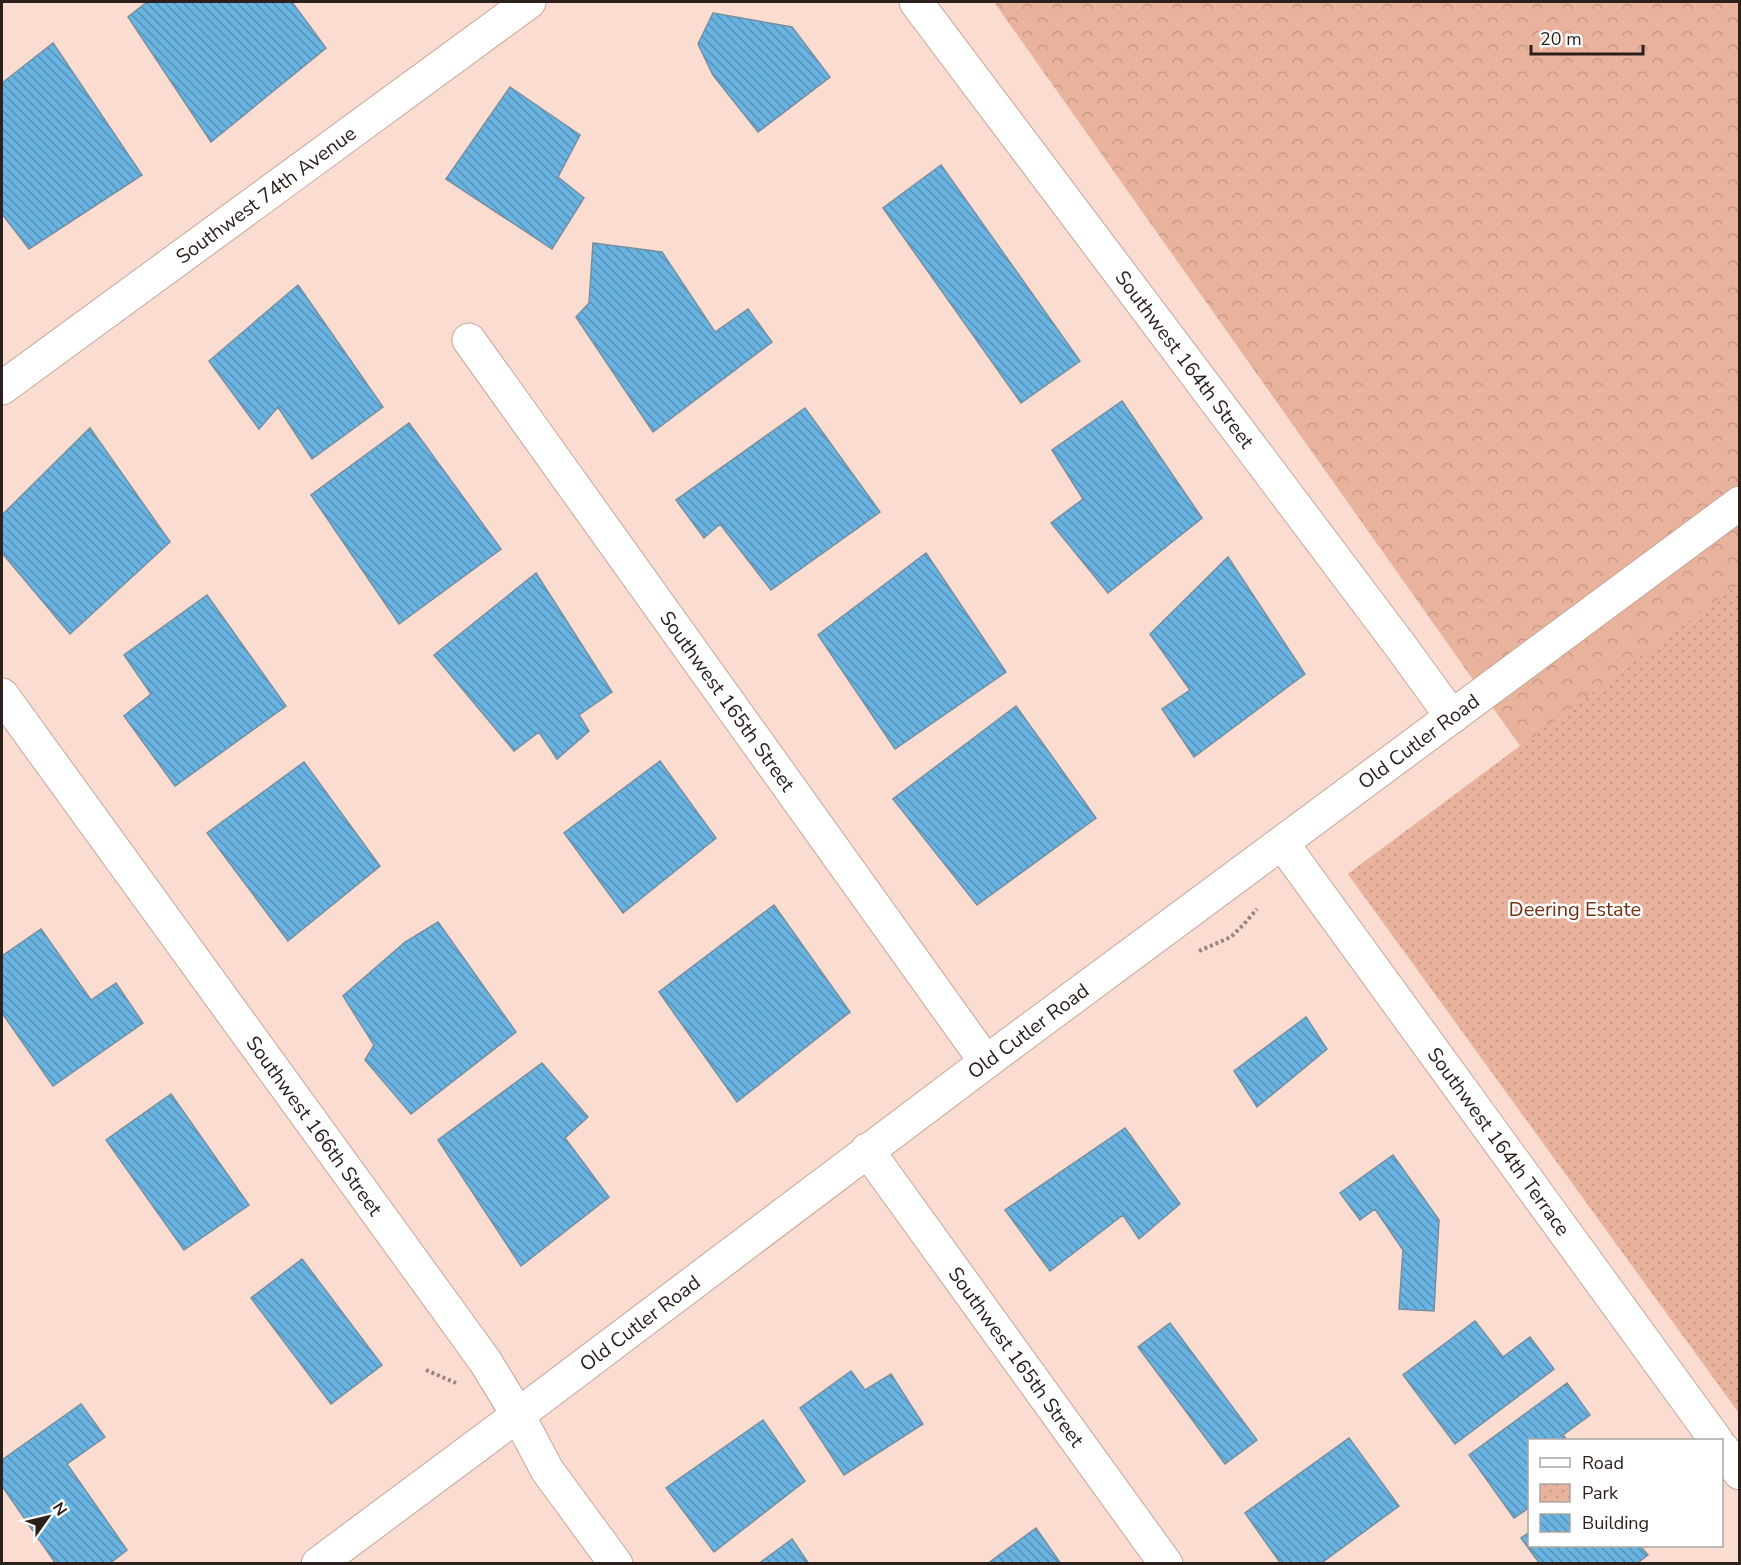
<svg xmlns="http://www.w3.org/2000/svg" width="1741" height="1565" font-family="'Nunito Sans',sans-serif">
	<style>
		.forest { fill: url(#forest-crowns) }
		.park { fill: url(#park-dots) }
		.building { fill: url(#building-back-hatch); stroke: #768fa0; stroke-width: 1.5 }
		.lines { fill: none; stroke-linecap: round; stroke-linejoin: round }
		.minor-casing { stroke: #c5a79b; stroke-width: 35 }
		.secondary-casing { stroke: #c5a79b; stroke-width: 35 }
		.path { stroke: #9a857c; stroke-width: 4; stroke-dasharray: 3 3; stroke-linecap: butt }
		.minor { stroke: #fff; stroke-width: 33 }
		.secondary { stroke: #fff; stroke-width: 33 }
		.labels { text-anchor: middle; stroke-width: 5; stroke-linejoin: round; paint-order: stroke }
		.street-label { font-size: 20px; fill: #2b201c; stroke: #fff }
		.park-label { font-size: 20px; fill: #732f0f; stroke: #fff }
	</style>
	<defs>
		<pattern id="forest-crowns" width="20" height="18" patternUnits="userSpaceOnUse" patternTransform="scale(1.5)"><rect width="20" height="18" fill="#e8b29c"/><path d="M2 6a3 3 0 1 1 6 0M12 15a3 3 0 1 1 6 0" fill="none" stroke="#c79986"/></pattern>
		<pattern id="park-dots" width="8" height="8" patternUnits="userSpaceOnUse" patternTransform="scale(1.5)"><rect width="8" height="8" fill="#e8b29c"/><path d="M2 2h.1M6 6h.1" fill="none" stroke="#c79986" stroke-width="1.8" stroke-linecap="round"/></pattern>
		<pattern id="building-back-hatch" width="6" height="6" patternUnits="userSpaceOnUse" patternTransform="scale(1.5)"><rect width="6" height="6" fill="#69b4e2"/><path d="M-1 5l2 2M0 0l6 6M5-1l2 2" fill="none" stroke="#5792b6"/></pattern>
	</defs>
	<rect width="100%" height="100%" fill="#fbdcd0"/>
	<path class="forest" d="M994 2H1739V1413L1348 874 1520 746Z"/>
	<path class="park" d="M1739 584V1413L1348 874Z"/>
	<path class="building" d="M147 2H292L326 48 211 142 128 17Z
		M713 13 792 27 830 77 758 132 713 75 698 44Z
		M53 43 142 175 29 249 2 214V83Z
		M510 87 580 135 558 177 584 198 552 249 446 179Z
		M941 165 1080 361 1021 403 883 208Z
		M593 243 662 252 715 332 748 309 772 342 653 432 576 317 589 303Z
		M298 285 383 407 312 459 278 407 259 429 209 361Z
		M1122 401 1202 518 1108 593 1051 523 1083 499 1052 450Z
		M805 408 880 512 771 590 720 524 704 538 676 500Z
		M409 423 501 549 399 624 311 495Z
		M90 428 170 542 70 634 2 553V515Z
		M926 553 1006 672 895 749 818 635Z
		M1228 557 1305 674 1194 757 1162 709 1190 690 1150 634Z
		M536 573 612 692 579 715 589 731 557 759 539 732 514 751 434 655Z
		M207 595 286 706 175 786 124 716 151 694 124 655Z
		M1016 706 1096 818 977 905 893 799Z
		M660 761 716 838 623 913 564 833Z
		M304 762 380 866 288 941 207 833Z
		M774 905 850 1012 737 1102 659 992Z
		M438 922 516 1032 411 1114 365 1060 374 1045 343 996 405 942Z
		M41 929 91 1000 116 983 143 1023 53 1086 2 1013V956Z
		M1306 1017 1327 1049 1257 1107 1234 1071Z
		M542 1063 588 1117 565 1138 609 1197 521 1266 438 1140Z
		M171 1094 249 1205 184 1250 106 1140Z
		M1125 1128 1180 1204 1139 1239 1123 1215 1050 1271 1005 1210Z
		M1393 1155 1439 1220 1434 1311 1399 1309 1403 1250 1375 1209 1360 1220 1340 1193Z
		M302 1259 382 1365 331 1404 251 1298Z
		M1475 1321 1503 1357 1530 1337 1554 1369 1455 1444 1403 1375Z
		M1170 1323 1257 1440 1225 1464 1138 1347Z
		M851 1371 865 1390 891 1374 923 1424 844 1475 800 1408Z
		M1567 1383 1590 1415 1563 1435 1567 1440H1530V1507L1514 1518 1469 1455Z
		M81 1404 105 1437 67 1464 127 1550 109 1564H56L2 1486V1460Z
		M763 1420 805 1481 714 1552 666 1488Z
		M1349 1438 1399 1506 1320 1564H1281L1245 1513Z
		M1036 1528 1061 1564H987Z
		M1530 1532V1546H1640L1648 1555 1636 1564H1540L1521 1538Z
		M792 1539 809 1564H758Z"/>
	<g class="lines">
		<defs>
			<g id="minor">
				<path id="s1" d="M916 2 1402 648 1452 717"/>
				<path id="s2" d="M469 340 986 1062"/>
				<path id="s3" d="M2 388 529 2"/>
				<path id="s4" d="M2 695 485 1361 518 1415 547 1470 616 1564"/>
				<path id="s5" d="M1282 843 1716 1440"/>
				<path id="s6" d="M867 1150 1166 1564"/>
				<path d="M1722 1448 1740 1473"/>
			</g>
			<g id="secondary">
				<path id="s7" d="M318 1564 518 1415 986 1062 1740 503"/>
			</g>
		</defs>
		<use href="#minor" class="minor-casing"/>
		<use href="#secondary" class="secondary-casing"/>
		<path class="path" d="M1199 951 1231 937 1244 924 1257 909
			M426 1370 456 1383"/>
		<use href="#minor" class="minor"/>
		<use href="#secondary" class="secondary"/>
	</g>
	<g class="labels">
		<g class="street-label">
			<text dy="7" stroke="none"><textPath href="#s3" startOffset="327">Southwest 74th Avenue</textPath></text>
			<text dy="7" stroke="none"><textPath href="#s1" startOffset="447">Southwest 164th Street</textPath></text>
			<text dy="7" stroke="none"><textPath href="#s2" startOffset="444">Southwest 165th Street</textPath></text>
			<text dy="7" stroke="none"><textPath href="#s7" startOffset="1374">Old Cutler Road</textPath></text>
			<text dy="7" stroke="none"><textPath href="#s7" startOffset="888">Old Cutler Road</textPath></text>
			<text dy="7" stroke="none"><textPath href="#s4" startOffset="532">Southwest 166th Street</textPath></text>
			<text dy="7" stroke="none"><textPath href="#s5" startOffset="369">Southwest 164th Terrace</textPath></text>
			<text dy="7" stroke="none"><textPath href="#s7" startOffset="402">Old Cutler Road</textPath></text>
			<text dy="7" stroke="none"><textPath href="#s6" startOffset="255">Southwest 165th Street</textPath></text>
		</g>
		<g class="park-label">
			<text x="1575" y="916">Deering Estate</text>
		</g>
	</g>
	<rect width="1741" height="1565" fill="none" stroke="#2b201c" stroke-width="6"/>
	<rect x="1528" y="1439" width="195" height="108" fill="#ffffff" stroke="#aaa6a4" stroke-width="1.5"/>
	<rect x="1540" y="1458" width="30" height="9" fill="#ffffff" stroke="#aaa6a4" stroke-width="1.5"/>
	<text x="1582" y="1469" font-size="18" fill="#2b201c">Road</text>
	<rect x="1540" y="1484" width="30" height="18" fill="url(#park-dots)" stroke="#aaa6a4" stroke-width="1.5"/>
	<text x="1582" y="1499" font-size="18" fill="#2b201c">Park</text>
	<rect x="1540" y="1514" width="30" height="18" fill="url(#building-back-hatch)" stroke="#aaa6a4" stroke-width="1.5"/>
	<text x="1582" y="1529" font-size="18" fill="#2b201c">Building</text>
	<g transform="translate(48 1517) rotate(56)" stroke="#ffffff" stroke-width="4.5" paint-order="stroke">
	<path d="M0-4.5L10 22L0 15L-10 22Z" fill="#2b201c"/>
	<text y="-9" font-size="16" font-weight="bold" text-anchor="middle" fill="#2b201c">N</text>
	</g>
	<path d="M1531 45v9h112v-9" fill="none" stroke="#2b201c" stroke-width="3"/>
	<text x="1540" y="45" font-size="18" fill="#2b201c" stroke="#ffffff" stroke-width="4.5" paint-order="stroke">20 m</text>
</svg>
